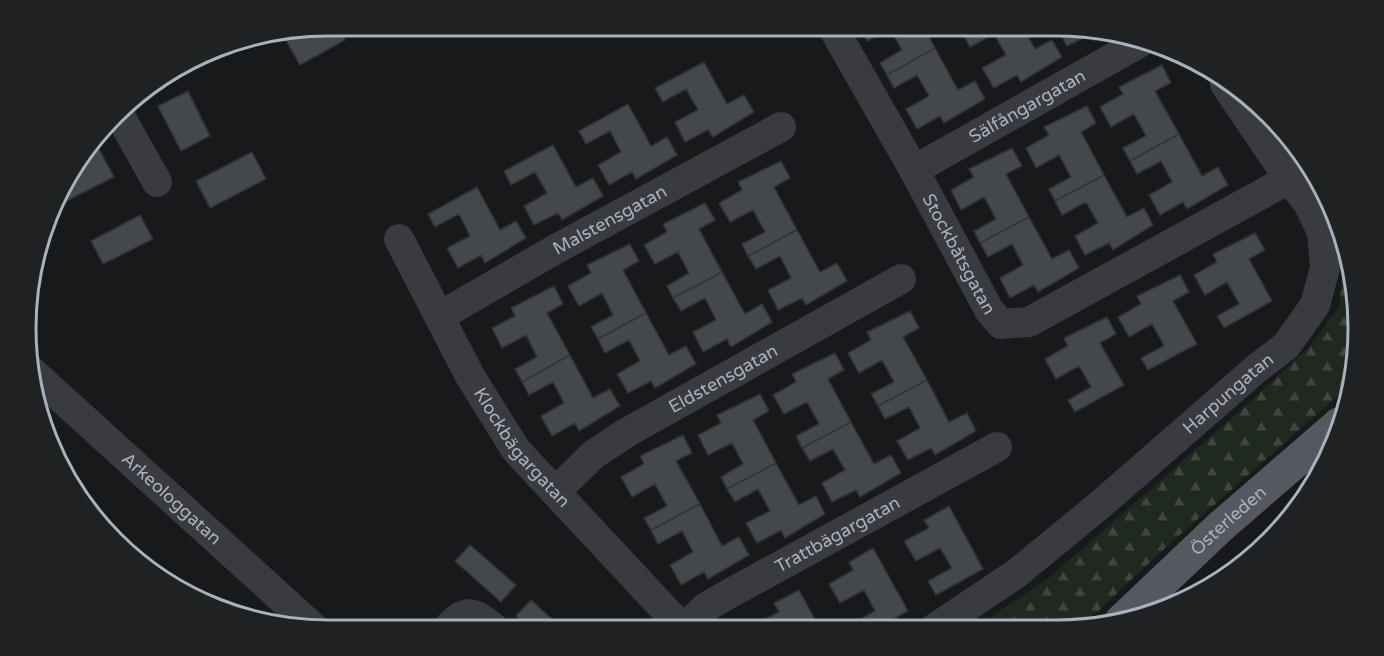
<svg xmlns="http://www.w3.org/2000/svg" width="1384" height="656" font-family="'Varela Round',sans-serif">
	<style>
		.forest { fill: url(#forest-firs) }
		.building { fill: #44474b; stroke: #323337; stroke-width: 1.5 }
		.lines { fill: none; stroke-linecap: round; stroke-linejoin: round }
		.minor { stroke: #393b40; stroke-width: 30 }
		.major { stroke: #55585f; stroke-width: 33 }
		.labels { text-anchor: middle; stroke-width: 6; stroke-linejoin: round; paint-order: stroke }
		.street-label { font-size: 18px; fill: #aab1bb; stroke: #131416 }
		.rim { fill: none; stroke: #aab1bb; stroke-width: 3 }
	</style>
	<defs>
		<pattern id="forest-firs" width="22" height="20" patternUnits="userSpaceOnUse" patternTransform="scale(1.5)"><rect width="22" height="20" fill="#202920"/><path d="M5 1l3.5 6h-7zM16 11l3.5 6h-7z" fill="#3e463e"/></pattern>
	</defs>
	<rect width="100%" height="100%" fill="#18191b"/>
	<path class="forest" d="M1338 224 1358 328 1346 389 1164 549 1080 628H975L1050 577 1249 403 1309 347 1339 308 1343 268Z"/>
	<path class="building" d="M328 26H338L345 40 300 65 284 37 295 31Z
		M858 26H923L935 48 887 75 880 63 902 50 890 29 867 41Z
		M958 26H978L963 34Z
		M978 26H1022L1035 49 1052 40 1062 57 1021 82 1017 75 994 88 982 68 1006 55 994 34 970 47 963 34Z
		M1056 26H1058L1105 35 1094 41 1091 34 1067 46Z
		M935 48 958 90 975 81 985 99 944 123 940 116 917 129 906 109 929 96 917 75 894 88 887 75Z
		M704 62 727 104 744 95 754 112 713 137 708 130 685 142 675 122 698 110 686 89 663 102 655 88Z
		M1162 65 1171 83 1155 91 1179 134 1130 161 1123 148 1146 136 1134 114 1111 127 1100 107 1123 94 1119 87Z
		M188 91 210 136 181 151 158 106Z
		M628 104 651 146 667 137 677 155 636 179 632 172 609 185 598 165 621 152 610 131 586 144 579 131Z
		M1087 106 1096 123 1081 132 1104 175 1055 201 1049 189 1071 177 1059 155 1036 168 1026 148 1049 135 1044 127Z
		M1179 134 1202 176 1218 167 1228 185 1187 209 1183 202 1160 215 1149 195 1172 182 1161 161 1137 174 1130 161Z
		M553 145 576 187 593 178 603 196 562 220 558 213 534 225 524 206 547 193 535 172 511 185 504 171Z
		M1012 148 1022 166 1006 174 1029 217 980 243 974 231 996 219 984 197 961 210 951 190 974 177 969 169Z
		M99 149 114 177 55 207 66 176 83 157Z
		M252 152 266 179 210 208 196 181Z
		M781 161 790 178 774 187 797 230 748 256 742 244 765 232 753 210 730 222 719 203 742 190 738 182Z
		M1104 175 1127 217 1144 208 1153 225 1113 250 1109 243 1085 255 1075 236 1098 223 1086 202 1062 215 1055 201Z
		M477 187 500 230 516 221 526 238 485 263 481 255 458 268 447 248 470 236 459 214 435 227 428 214Z
		M705 203 715 220 699 229 722 272 673 298 667 286 689 273 678 252 655 264 644 245 667 232 663 224Z
		M140 215 153 239 103 264 91 241Z
		M1029 217 1052 259 1069 250 1079 268 1038 292 1034 285 1010 298 1000 278 1023 265 1012 244 988 257 980 243Z
		M797 230 820 272 837 263 847 281 806 305 802 298 778 310 768 290 791 278 780 256 756 269 748 256Z
		M1255 233 1265 250 1249 259 1272 301 1224 328 1217 316 1239 304 1227 282 1205 295 1194 275 1217 262 1213 254Z
		M630 244 639 261 623 270 646 313 598 339 591 327 613 315 602 293 579 306 568 286 591 273 587 265Z
		M722 272 745 314 762 304 772 322 731 347 727 339 703 352 693 332 716 320 705 298 681 311 673 298Z
		M1180 275 1189 292 1173 301 1197 344 1148 370 1141 358 1164 346 1152 324 1129 337 1118 317 1141 304 1137 296Z
		M554 286 563 304 547 313 570 355 522 382 515 369 537 357 526 335 502 348 492 328 515 316 511 308Z
		M910 311 919 328 903 337 927 380 878 406 871 394 894 382 882 360 859 373 848 353 871 340 867 332Z
		M646 313 669 355 686 346 696 364 655 388 651 381 628 393 617 374 640 361 629 340 605 353 598 339Z
		M1107 317 1116 334 1100 343 1124 385 1075 412 1068 400 1091 387 1079 366 1056 379 1045 359 1068 346 1064 338Z
		M835 353 844 370 828 379 851 422 802 448 796 436 819 424 807 402 784 414 773 395 796 382 792 374Z
		M570 355 593 398 610 389 620 406 579 431 575 423 552 436 541 416 564 403 553 382 529 395 522 382Z
		M927 380 949 422 967 413 976 431 935 455 931 448 908 460 897 441 920 428 909 407 885 419 878 406Z
		M760 394 769 411 753 420 776 463 727 489 721 477 743 464 732 443 708 455 698 435 721 423 717 415Z
		M851 422 874 464 891 455 901 473 860 497 856 490 832 502 822 483 845 470 833 449 810 461 802 448Z
		M683 435 692 453 676 461 700 504 651 530 644 518 667 506 655 484 632 497 621 477 644 464 640 456Z
		M776 463 799 505 816 496 825 514 785 538 781 530 757 543 746 523 770 511 758 489 735 502 727 489Z
		M700 504 722 546 739 537 749 555 708 579 704 572 681 585 670 565 693 552 682 531 658 544 651 530Z
		M949 506 983 569 936 595 928 581 952 568 940 548 916 561 904 541 929 528 924 520Z
		M470 545 516 585 501 602 455 561Z
		M873 548 908 611 876 629H855L852 624 875 611 864 590 840 603 829 584 853 570 849 562Z
		M799 590 820 629H756L754 625 779 612 774 603Z
		M531 600 564 630H532L516 616Z"/>
	<g class="lines">
		<g class="minor">
			<path id="s1" d="M832 26 914 170 989 310 1001 324 1029 322 1289 179"/>
			<path d="M120 116 157 182"/>
			<path id="s2" d="M914 170 1141 42"/>
			<path id="s3" d="M399 239 470 376 516 450 683 629"/>
			<path id="s4" d="M440 316 556 249 781 127"/>
			<path id="s5" d="M28 368 314 628"/>
			<path id="s6" d="M555 492 593 455 626 433 901 279"/>
			<path id="s7" d="M935 628 1017 573 1101 504 1257 368 1286 346 1315 305 1325 268 1322 232 1308 203 1289 179 1225 84"/>
			<path id="s8" d="M683 629 706 607 727 595 997 447"/>
			<path d="M446 630C466 607 474 611 496 630"/>
		</g>
		<path class="major" id="s9" d="M1121 621 1220 527 1339 424"/>
	</g>
	<g class="labels">
		<g class="street-label">
			<text dy="6" stroke="none"><textPath href="#s2" startOffset="130">Sälfångargatan</textPath></text>
			<text dy="6" stroke="none"><textPath href="#s4" startOffset="195">Malstensgatan</textPath></text>
			<text dy="6" stroke="none"><textPath href="#s1" startOffset="261">Stockbåtsgatan</textPath></text>
			<text dy="6" stroke="none"><textPath href="#s6" startOffset="204">Eldstensgatan</textPath></text>
			<text dy="6" stroke="none"><textPath href="#s7" startOffset="376">Harpungatan</textPath></text>
			<text dy="6" stroke="none"><textPath href="#s3" startOffset="243">Klockbägargatan</textPath></text>
			<text dy="6" stroke="none"><textPath href="#s5" startOffset="194">Arkeologgatan</textPath></text>
			<text dy="6" stroke="none"><textPath href="#s9" startOffset="147">Österleden</textPath></text>
			<text dy="6" stroke="none"><textPath href="#s8" startOffset="182">Trattbägargatan</textPath></text>
		</g>
	</g>
	<path d="M0 0H1384V656H0ZM328 36H1056A292 292 0 0 1 1348 328V328A292 292 0 0 1 1056 620H328A292 292 0 0 1 36 328V328A292 292 0 0 1 328 36Z" fill="#1f2123" fill-rule="evenodd"/>
	<path class="rim" d="M328 36H1056A292 292 0 0 1 1348 328V328A292 292 0 0 1 1056 620H328A292 292 0 0 1 36 328V328A292 292 0 0 1 328 36Z"/>
</svg>
